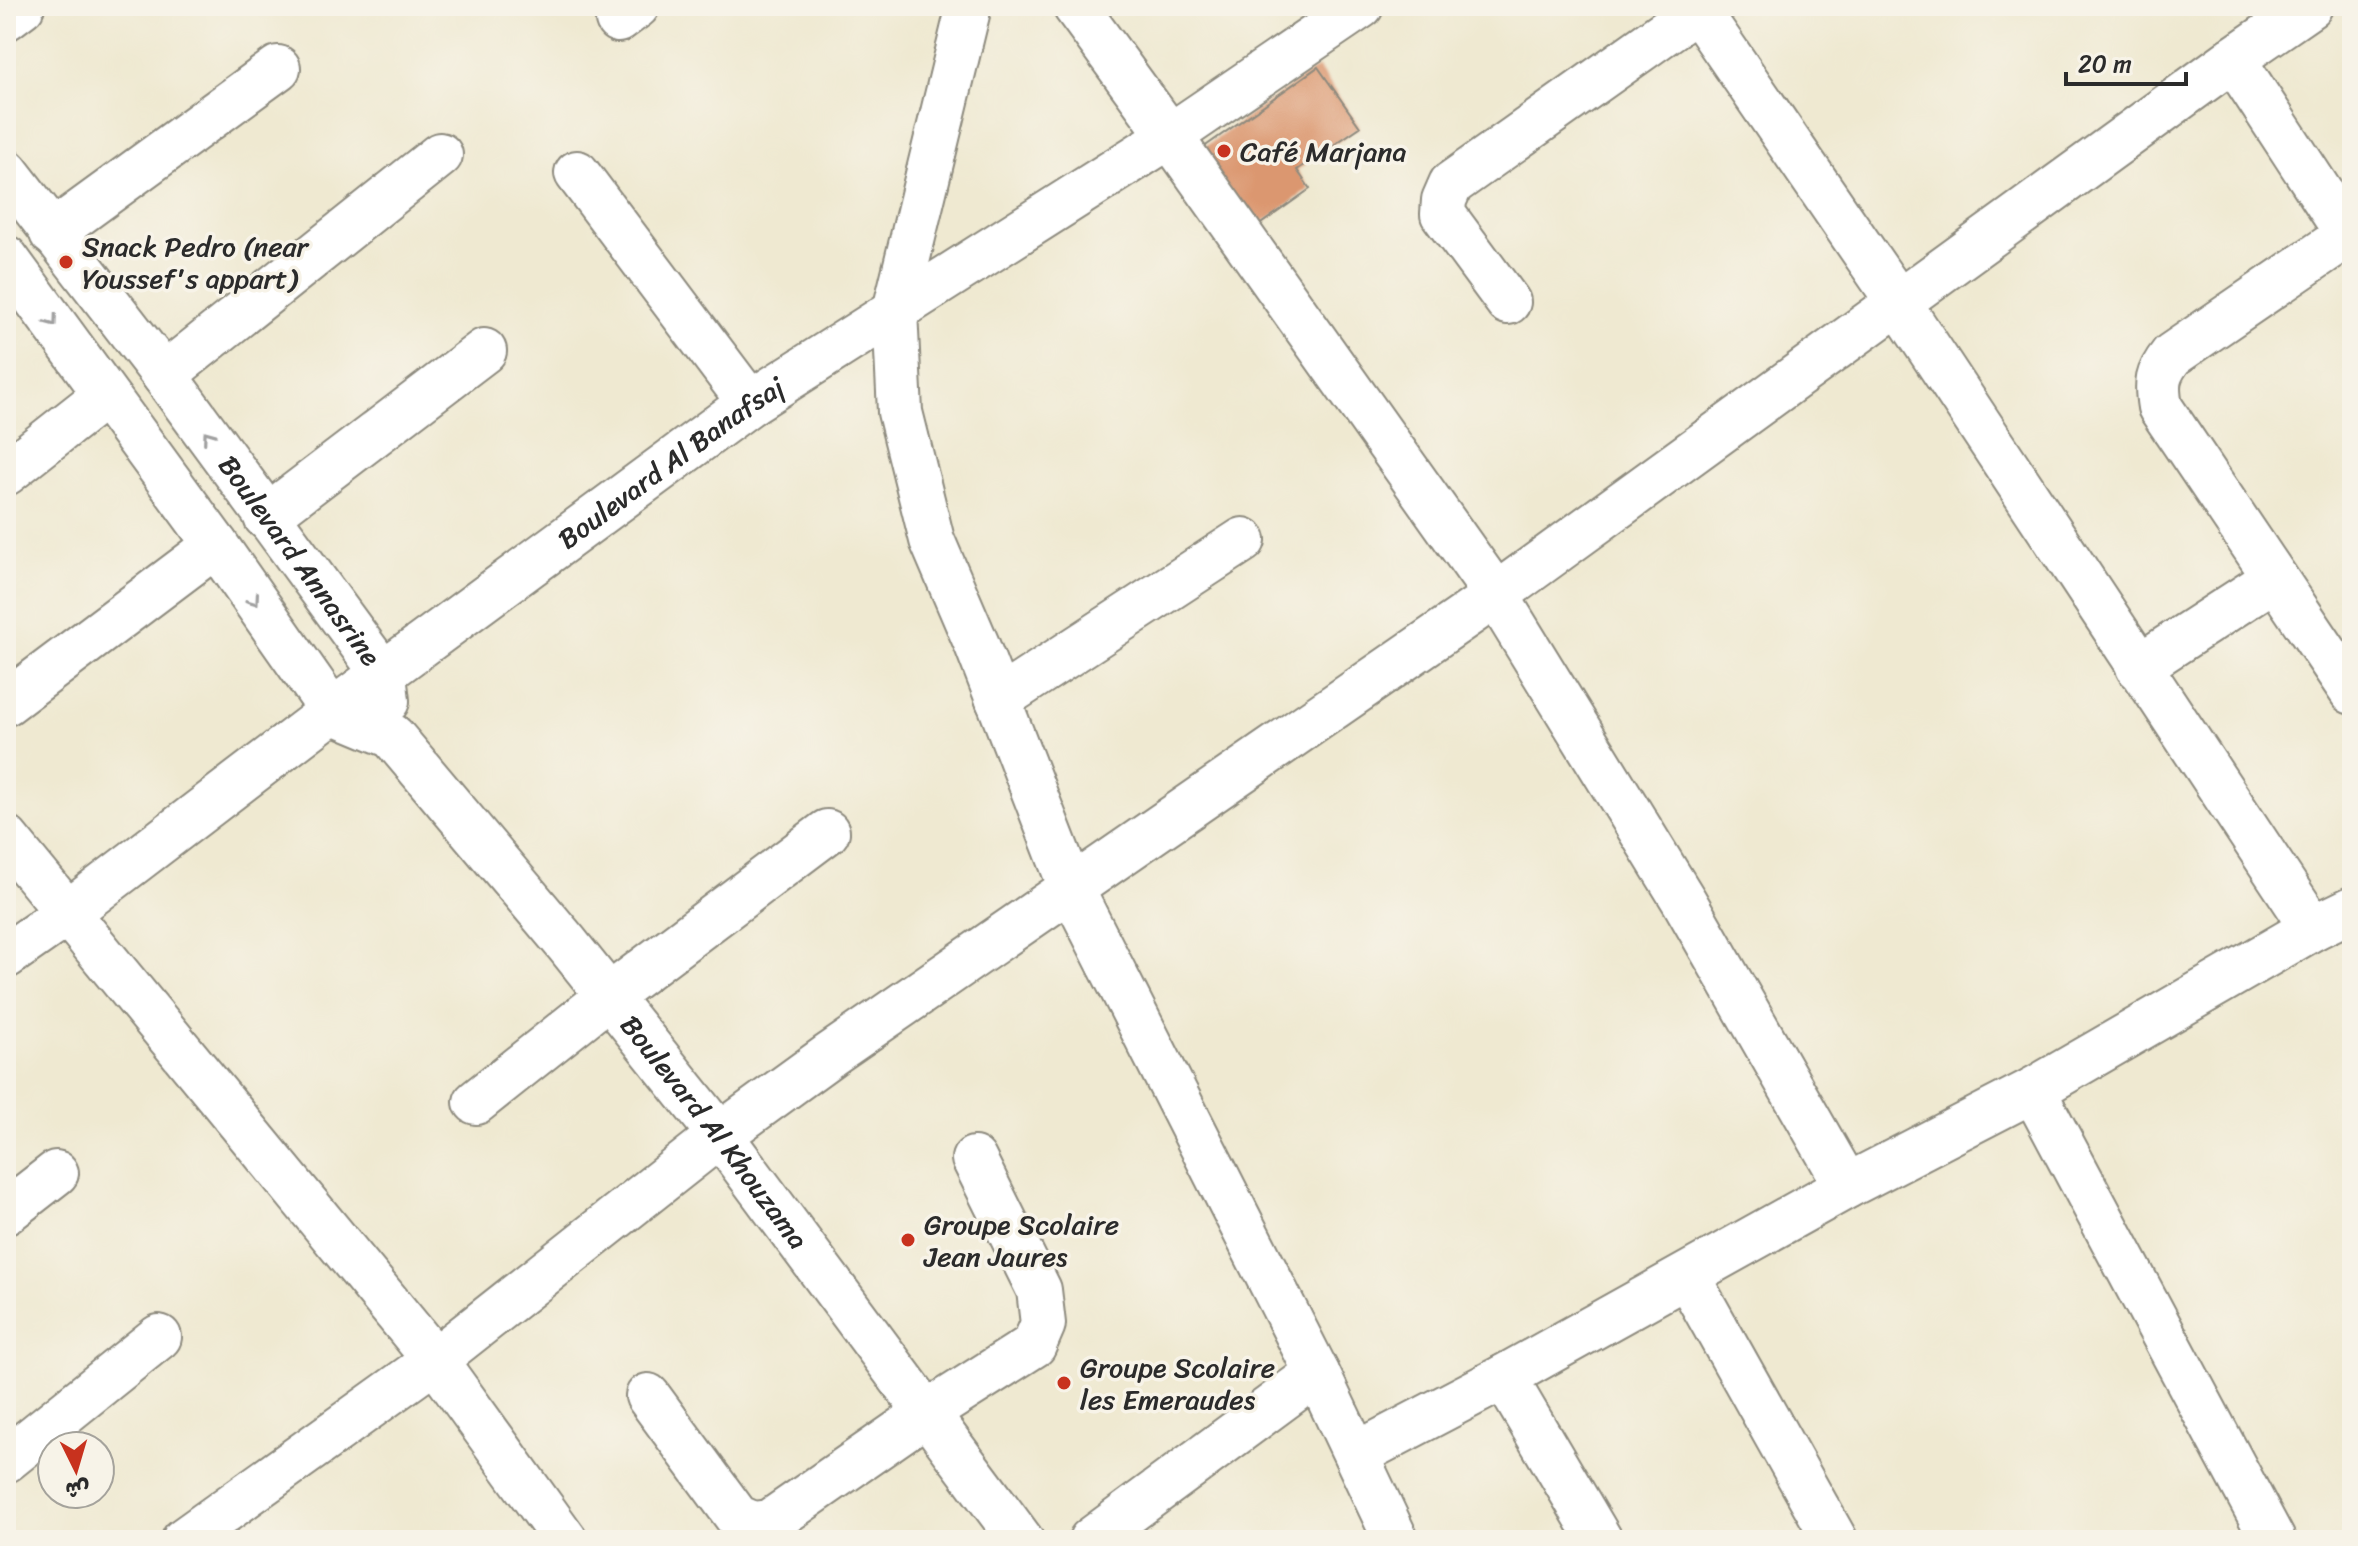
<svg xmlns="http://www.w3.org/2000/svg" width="2358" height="1546" font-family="Sriracha,'Playpen Sans Arabic',sans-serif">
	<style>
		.building { fill: #db9770 }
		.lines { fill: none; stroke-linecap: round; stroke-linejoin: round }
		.minor-casing { stroke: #8d8a7e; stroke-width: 48 }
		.minor { stroke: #fff; stroke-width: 44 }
		.oneway { stroke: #a0a0a0 }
		.poi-dot { fill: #c8321e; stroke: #f7f3e8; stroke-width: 3 }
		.labels { text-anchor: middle; stroke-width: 7; stroke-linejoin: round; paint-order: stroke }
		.poi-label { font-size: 28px; fill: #2b2b2b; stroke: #f7f3e8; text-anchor: start }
		.street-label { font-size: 28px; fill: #2b2b2b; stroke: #f7f3e8 }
	</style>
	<rect width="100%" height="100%" fill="#f7f3e8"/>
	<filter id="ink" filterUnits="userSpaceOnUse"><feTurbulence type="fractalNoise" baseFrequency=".0125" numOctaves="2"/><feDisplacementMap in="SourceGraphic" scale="16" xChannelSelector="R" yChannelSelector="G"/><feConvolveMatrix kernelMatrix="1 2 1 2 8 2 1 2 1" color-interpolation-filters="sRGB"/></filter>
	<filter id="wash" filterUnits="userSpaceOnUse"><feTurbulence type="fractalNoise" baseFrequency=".006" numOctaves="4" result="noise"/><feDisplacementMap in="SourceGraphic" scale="32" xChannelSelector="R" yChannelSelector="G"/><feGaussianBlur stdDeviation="1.8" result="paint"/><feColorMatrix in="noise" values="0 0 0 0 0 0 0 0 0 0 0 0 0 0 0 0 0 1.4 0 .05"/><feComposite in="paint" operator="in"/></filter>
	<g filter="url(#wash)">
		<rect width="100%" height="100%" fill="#efe9d1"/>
		<g id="blocks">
			<path class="building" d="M1318 67 1360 127 1297 170 1310 189 1255 228 1200 150Z"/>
		</g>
	</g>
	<g filter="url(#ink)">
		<use href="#blocks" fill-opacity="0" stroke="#8d8a7e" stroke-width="2"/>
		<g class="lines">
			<defs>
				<g id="minor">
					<path d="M969 6 895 311 900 412 932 540 977 645 1072 890 1317 1373 1396 1540"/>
					<path d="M1075 6 1170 136 1496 595 1684 901 1847 1186"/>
					<path d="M1695 6 1899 303 2313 928"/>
					<path d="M6 18 22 6"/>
					<path d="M618 20 637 6"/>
					<path d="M2233 59 2348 235"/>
					<path id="s1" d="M6 171 164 375 384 675 387 701"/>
					<path d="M577 173 750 403"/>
					<path d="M2352 232 2172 355C2157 374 2156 383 2160 407L2352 692"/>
					<path d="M52 233 278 68"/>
					<path id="s2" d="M6 258 216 545 332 711 392 736 567 944 720 1135 1021 1540"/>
					<path d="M1508 302 1443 214 1444 200 1451 184 1702 6"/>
					<path d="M164 375 440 155"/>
					<path d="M6 473 105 395"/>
					<path d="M266 517 484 351"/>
					<path d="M2138 667 2275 578"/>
					<path d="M998 700 1243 540"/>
					<path d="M6 703 216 545"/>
					<path d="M6 838 435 1360 565 1540"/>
					<path id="s3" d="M6 956 66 914 332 711 750 403 1170 136 1361 6"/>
					<path d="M2033 1090 2273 1540"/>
					<path d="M476 1102 609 996 827 832"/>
					<path d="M6 1212 56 1173"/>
					<path d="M1687 1276 1835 1540"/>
					<path d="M1504 1377 1600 1540"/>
					<path d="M648 1396 737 1517 753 1524 770 1522 927 1413 1034 1345 1043 1324 1039 1290 974 1159"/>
					<path d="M1357 1454 1504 1377 1847 1186 2033 1090 2313 928 2352 909"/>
					<path d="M6 1460 159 1337"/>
					<path d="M184 1540 435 1360 720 1135 830 1055 1496 595 2233 59 2310 6"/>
					<path d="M1091 1540 1317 1373"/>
				</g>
			</defs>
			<use href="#minor" class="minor-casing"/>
			<use href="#minor" class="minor"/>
		</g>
		<defs><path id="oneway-chevron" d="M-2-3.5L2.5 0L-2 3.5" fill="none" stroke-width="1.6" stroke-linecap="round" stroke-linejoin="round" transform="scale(2)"/></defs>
		<g class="oneway">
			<use href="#oneway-chevron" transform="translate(52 321) rotate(54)"/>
			<use href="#oneway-chevron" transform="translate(208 436) rotate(-126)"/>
			<use href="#oneway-chevron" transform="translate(254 600) rotate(55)"/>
		</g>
	</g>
	<g class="poi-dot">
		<circle cx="1224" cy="151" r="8"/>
		<circle cx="66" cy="262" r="8"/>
		<circle cx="908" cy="1240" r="8"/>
		<circle cx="1064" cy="1383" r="8"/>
	</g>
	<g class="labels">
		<g class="poi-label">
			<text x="1240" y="161">Café Marjana</text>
			<text x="82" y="256">Snack Pedro (near<tspan x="82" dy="32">Youssef's appart)</tspan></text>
			<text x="924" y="1234">Groupe Scolaire<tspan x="924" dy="32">Jean Jaures</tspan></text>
			<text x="1080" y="1377">Groupe Scolaire<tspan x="1080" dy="32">les Emeraudes</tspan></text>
		</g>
		<g class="street-label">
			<text dy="10" stroke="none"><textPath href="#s3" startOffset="828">Boulevard Al Banafsaj</textPath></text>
			<text dy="10" stroke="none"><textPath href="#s1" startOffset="488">Boulevard Annasrine</textPath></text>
			<text dy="10" stroke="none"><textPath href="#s2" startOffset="1134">Boulevard Al Khouzama</textPath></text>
		</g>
	</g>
	<rect width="2358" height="1546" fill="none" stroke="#f7f3e8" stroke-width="32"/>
	<g transform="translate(76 1470) rotate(175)"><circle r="38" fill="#f7f3e8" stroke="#a5a39c" stroke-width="2"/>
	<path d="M0-6L14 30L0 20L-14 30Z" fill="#c8321e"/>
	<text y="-12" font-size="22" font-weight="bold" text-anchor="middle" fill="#2b2b2b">ش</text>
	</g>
	<path d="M2066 72v12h120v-12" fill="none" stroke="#2b2b2b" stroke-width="4"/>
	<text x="2078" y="72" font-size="24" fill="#2b2b2b" stroke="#f7f3e8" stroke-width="6" paint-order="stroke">20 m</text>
</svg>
